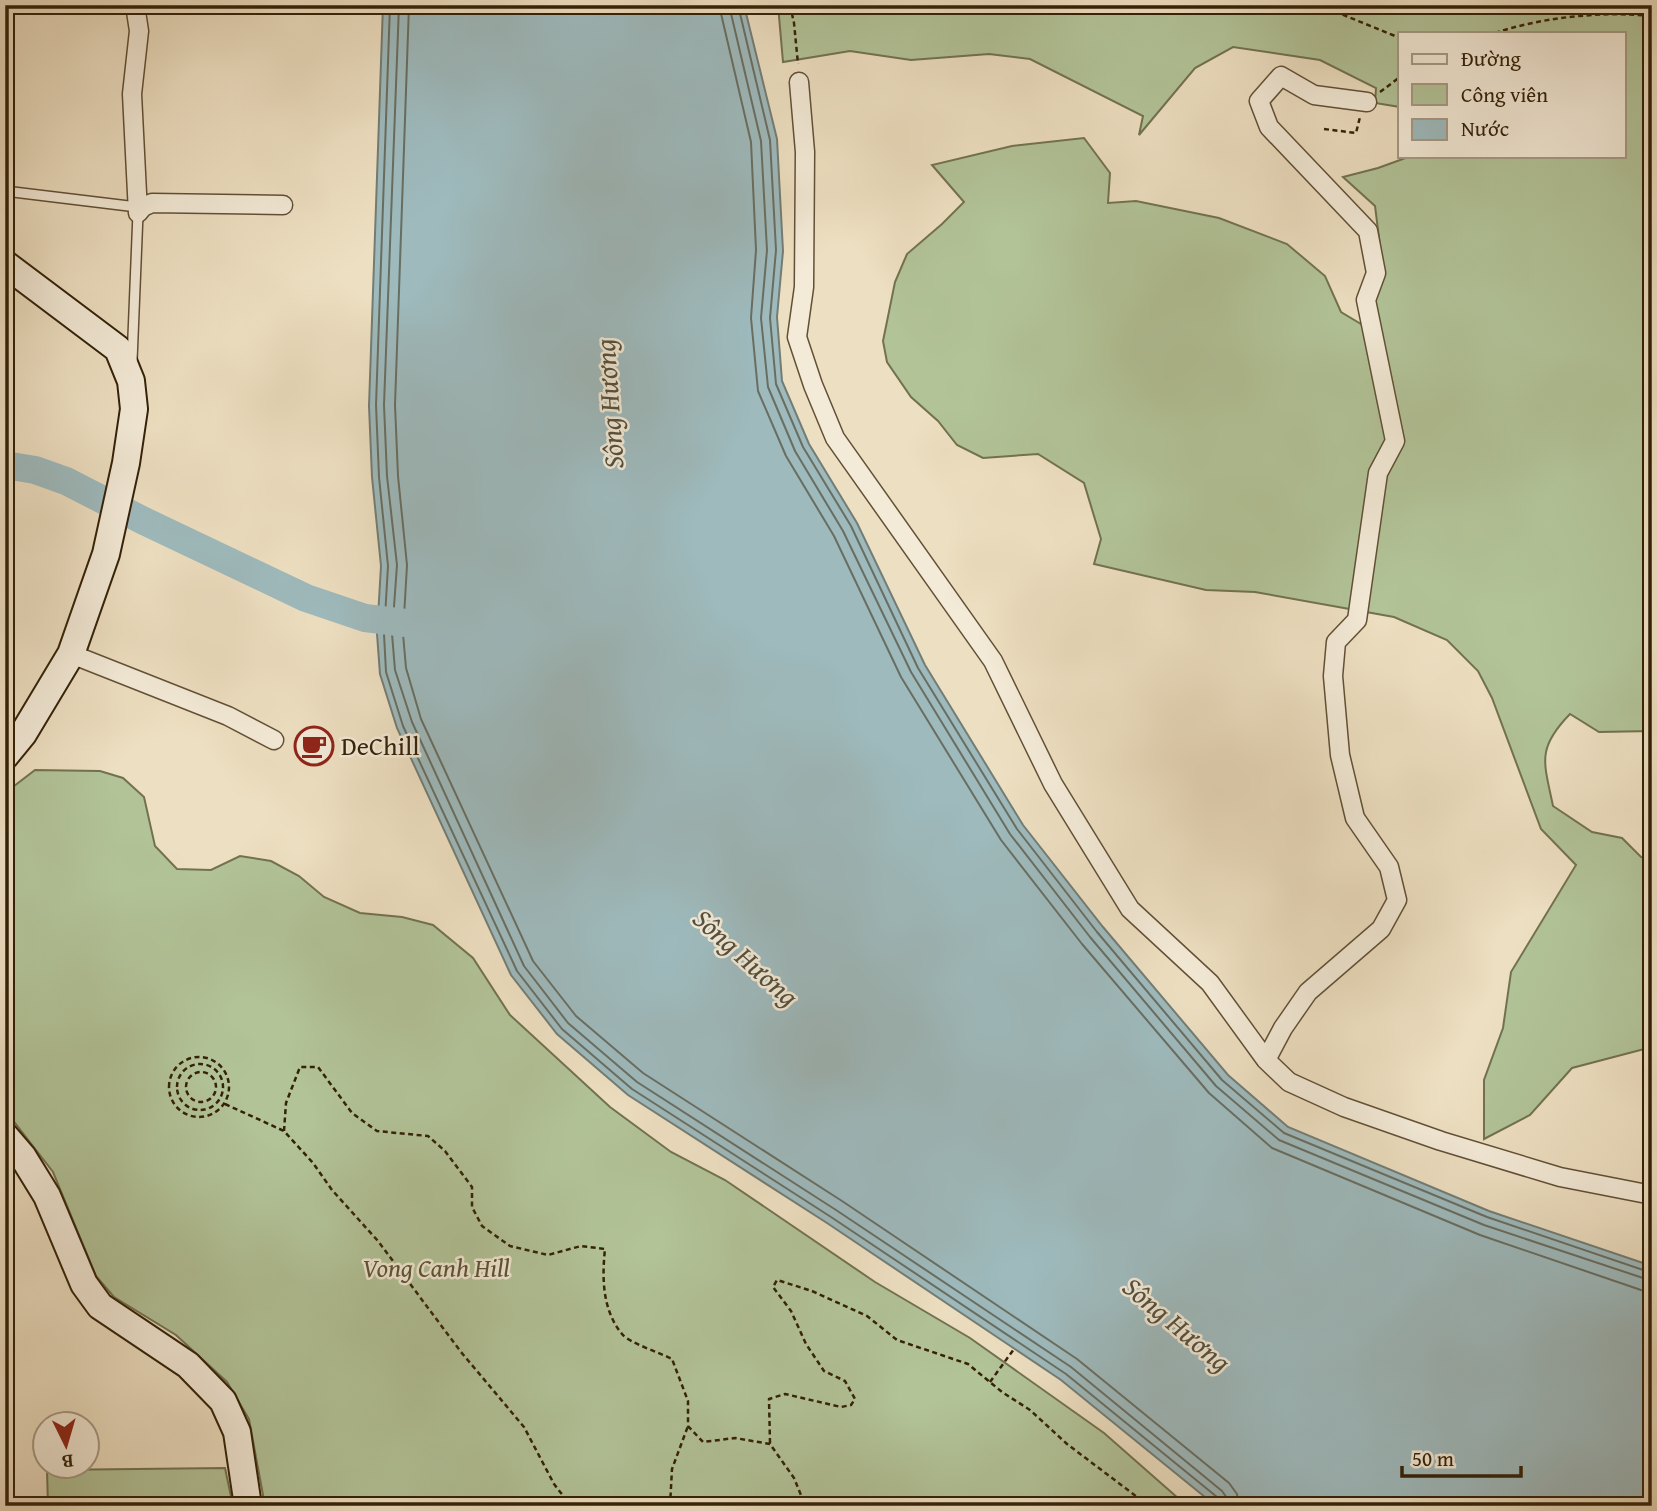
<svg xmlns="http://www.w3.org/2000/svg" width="1657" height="1511" font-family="'Gentium Book Plus',serif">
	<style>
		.green { fill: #b2c398; stroke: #727250; stroke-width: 2 }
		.water { fill: #9ebabd; stroke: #737d75; stroke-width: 2 }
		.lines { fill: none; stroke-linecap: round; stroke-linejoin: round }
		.shore { stroke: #686e62; stroke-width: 2 }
		.river { stroke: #9ebabd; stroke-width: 28 }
		.lane-casing { stroke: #625036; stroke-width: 12 }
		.street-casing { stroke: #625036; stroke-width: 21 }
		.secondary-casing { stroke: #332108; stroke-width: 30 }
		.path { stroke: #332108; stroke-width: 2.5; stroke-dasharray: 5 3.5; stroke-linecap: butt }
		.lane { stroke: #f3ead7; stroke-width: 9 }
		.street { stroke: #f3ead7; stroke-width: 18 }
		.secondary { stroke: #f3ead7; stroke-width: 26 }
		.labels { text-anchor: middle; stroke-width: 5; stroke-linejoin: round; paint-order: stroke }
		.poi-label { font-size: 26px; fill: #332108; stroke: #f3ead7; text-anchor: start }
		.park-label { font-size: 26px; font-style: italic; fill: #595233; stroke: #f3ead7 }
		.water-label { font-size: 28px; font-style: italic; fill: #534f3e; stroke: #f3ead7 }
	</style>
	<rect width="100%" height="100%" fill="#eddfc1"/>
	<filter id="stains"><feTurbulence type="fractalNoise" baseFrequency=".00286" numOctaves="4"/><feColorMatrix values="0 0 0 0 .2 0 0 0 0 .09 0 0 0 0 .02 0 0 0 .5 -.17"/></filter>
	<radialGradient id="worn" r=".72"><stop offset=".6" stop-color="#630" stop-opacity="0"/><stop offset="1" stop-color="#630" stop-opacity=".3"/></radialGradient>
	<path class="green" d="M778 5H1652V731L1599 732 1570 714C1536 749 1544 762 1553 806L1592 832 1622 838 1641 857 1652 862V1047L1572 1068 1530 1115 1484 1139V1080L1503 1028 1511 972 1576 865 1541 829 1492 698 1478 671 1447 640 1394 617 1255 592 1206 590 1094 564 1101 539 1084 483 1038 454 983 458 957 445 938 421 911 397 887 362 883 341 895 282 907 254 942 224 964 202 932 165 1012 146 1084 138 1110 173 1108 203 1136 201 1219 218 1287 244 1325 276 1341 312 1366 327 1381 254 1375 206 1343 177 1378 168 1411 156H1624V33H1400V107L1375 103 1376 88 1320 60 1233 47 1195 68 1139 135 1143 116 1030 59 989 54 911 60 850 51 783 62Z
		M35 770 100 771 123 778 144 797 155 846 177 869 211 870 240 856 271 861 299 876 324 897 360 913 402 917 433 925 473 958 510 1015 610 1107 671 1152 725 1180 875 1282 970 1338 1104 1433 1187 1506H265L249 1419 227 1382 176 1335 114 1297 96 1276 53 1172 5 1110V793Z
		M225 1468 233 1506H48L47 1470Z"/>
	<path class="water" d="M383 5H744L777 139 783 251 777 317 782 381 809 444 857 523 925 665 1023 825 1103 927 1228 1075 1288 1127 1489 1211 1652 1266V1506H1216L1061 1380 827 1223 628 1095 557 1034 511 975 397 728 380 674 377 634 381 566 372 477 369 406Z"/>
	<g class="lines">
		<path class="shore" d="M390 5 376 405 379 477 388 566 384 634 386 672 403 726 517 971 562 1029 632 1089 831 1217 1066 1374 1217 1497 1219 1506
			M399 5 384 405 387 476 397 565 392 634 395 670 412 722 524 966 568 1023 637 1082 836 1210 1071 1367 1222 1491 1227 1498 1228 1506
			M409 5 395 405 398 476 407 565 403 634 406 668 421 719 533 961 576 1016 643 1073 842 1201 1077 1359 1229 1483 1237 1494 1239 1506
			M719 5 751 142 756 250 751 318 758 391 786 456 834 536 901 677 1001 840 1082 944 1209 1093 1272 1148 1480 1235 1641 1290 1652 1292
			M729 5 761 141 767 250 761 318 768 387 795 451 843 531 911 672 1010 834 1090 937 1216 1086 1279 1140 1484 1225 1652 1281
			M738 5 770 140 776 250 770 318 776 384 803 447 851 526 918 668 1017 829 1097 932 1222 1080 1284 1133 1487 1217 1652 1273"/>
		<path class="river" d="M5 465 35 470 66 481 142 520 306 598 365 618 414 624"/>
		<defs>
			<path id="lane" d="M5 191 137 207
				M132 361 138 213"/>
			<path id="street" d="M135 5 139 31 132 94 138 213
				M799 82 805 152 804 287 797 337 813 385 835 438 993 661 1053 784 1130 909 1210 983 1266 1060 1289 1082 1344 1107 1441 1141 1560 1177 1652 1195
				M138 213 143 207 152 203 283 205
				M71 654 228 716 274 740
				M1266 1060 1283 1028 1308 992 1381 929 1397 900 1389 867 1355 818 1340 755 1333 676 1336 642 1357 620 1378 473 1395 441 1366 300 1376 273 1368 231 1269 127 1259 101 1281 76 1314 95 1367 102"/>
			<path id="secondary" d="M5 264 118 349 131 381 134 409 126 463 106 554 71 654 23 734 5 756
				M5 1136 23 1157 47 1196 84 1284 100 1306 188 1365 223 1401 237 1432 248 1506"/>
		</defs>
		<use href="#lane" class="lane-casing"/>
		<use href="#street" class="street-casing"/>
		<use href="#secondary" class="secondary-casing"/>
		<path class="path" d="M790 5 794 23 798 64
			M1319 5 1400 38
			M1495 33C1543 17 1602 11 1652 16
			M1380 92 1400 77
			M1324 129 1356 133 1360 117
			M169 1087a30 30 0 1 1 60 0a30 30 0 1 1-60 0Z
			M177 1087a23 23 0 1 1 46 0a23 23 0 1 1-46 0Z
			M186 1087a15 15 0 1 1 30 0a15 15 0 1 1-30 0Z
			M225 1104 284 1131 313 1163 332 1190 378 1241 461 1352 524 1427 554 1484 571 1506
			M284 1131 286 1103 300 1067H318L352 1113 377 1131 428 1136 445 1151 472 1187V1207L482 1226 510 1246 548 1255 581 1246 605 1249C602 1277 602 1310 622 1334 629 1343 661 1353 672 1359L688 1401V1426L703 1442 735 1438 770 1444 794 1478 803 1500 813 1506
			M990 1382 1014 1349
			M770 1443 769 1399 785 1394 841 1407 851 1405 855 1399 845 1381 824 1371 806 1344 791 1311 773 1287 777 1280 812 1291 867 1316 897 1340 968 1364 1002 1392 1030 1410 1067 1444 1149 1506
			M670 1506 672 1469 688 1426"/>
		<use href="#lane" class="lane"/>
		<use href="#street" class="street"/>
		<use href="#secondary" class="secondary"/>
	</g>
	<defs>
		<symbol id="cafe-ring" viewBox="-11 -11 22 22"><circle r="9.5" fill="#f3ead7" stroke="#8f2418" stroke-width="1.5"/><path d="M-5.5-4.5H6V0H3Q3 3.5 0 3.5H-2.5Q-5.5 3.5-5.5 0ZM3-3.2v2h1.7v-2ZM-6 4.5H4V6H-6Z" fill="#8f2418"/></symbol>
	</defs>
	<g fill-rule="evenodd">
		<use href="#cafe-ring" x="292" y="724" width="44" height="44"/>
	</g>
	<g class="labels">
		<g class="poi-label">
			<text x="341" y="755">DeChill</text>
		</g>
		<g class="park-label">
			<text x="436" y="1277">Vong Canh Hill</text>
		</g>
		<g class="water-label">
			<text transform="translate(609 404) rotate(-94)" y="10">Sông Hương</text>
			<text transform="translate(746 957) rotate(42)" y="10">Sông Hương</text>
			<text transform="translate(1177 1324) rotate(40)" y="10">Sông Hương</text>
		</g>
	</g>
	<rect width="1657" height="1511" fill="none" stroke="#eddfc1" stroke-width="28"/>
	<rect x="7" y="7" width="1643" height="1497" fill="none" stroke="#332108" stroke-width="3.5"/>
	<rect x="14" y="14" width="1629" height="1483" fill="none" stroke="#332108" stroke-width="2"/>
	<rect x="1398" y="32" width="228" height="126" fill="#f3ead7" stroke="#a69a84" stroke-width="2"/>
	<rect x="1412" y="54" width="35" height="10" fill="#f3ead7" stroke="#a69a84" stroke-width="2"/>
	<text x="1461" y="66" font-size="21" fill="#332108">Đường</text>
	<rect x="1412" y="84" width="35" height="21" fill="#b2c398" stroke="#a69a84" stroke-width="2"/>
	<text x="1461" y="102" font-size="21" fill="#332108">Công viên</text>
	<rect x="1412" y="119" width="35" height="21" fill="#9ebabd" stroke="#a69a84" stroke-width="2"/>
	<text x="1461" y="136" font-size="21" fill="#332108">Nước</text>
	<g transform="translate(66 1445) rotate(175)"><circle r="33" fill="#f3ead7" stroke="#a69a84" stroke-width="2"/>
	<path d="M0-5L12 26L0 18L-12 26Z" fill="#8f2418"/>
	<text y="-10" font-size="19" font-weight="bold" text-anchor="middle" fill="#332108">B</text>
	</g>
	<path d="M1402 1466v10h119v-10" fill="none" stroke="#332108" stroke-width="3.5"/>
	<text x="1412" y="1466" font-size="21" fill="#332108" stroke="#f3ead7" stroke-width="5" paint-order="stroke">50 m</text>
	<rect width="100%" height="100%" filter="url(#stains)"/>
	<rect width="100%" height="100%" fill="url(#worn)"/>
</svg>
